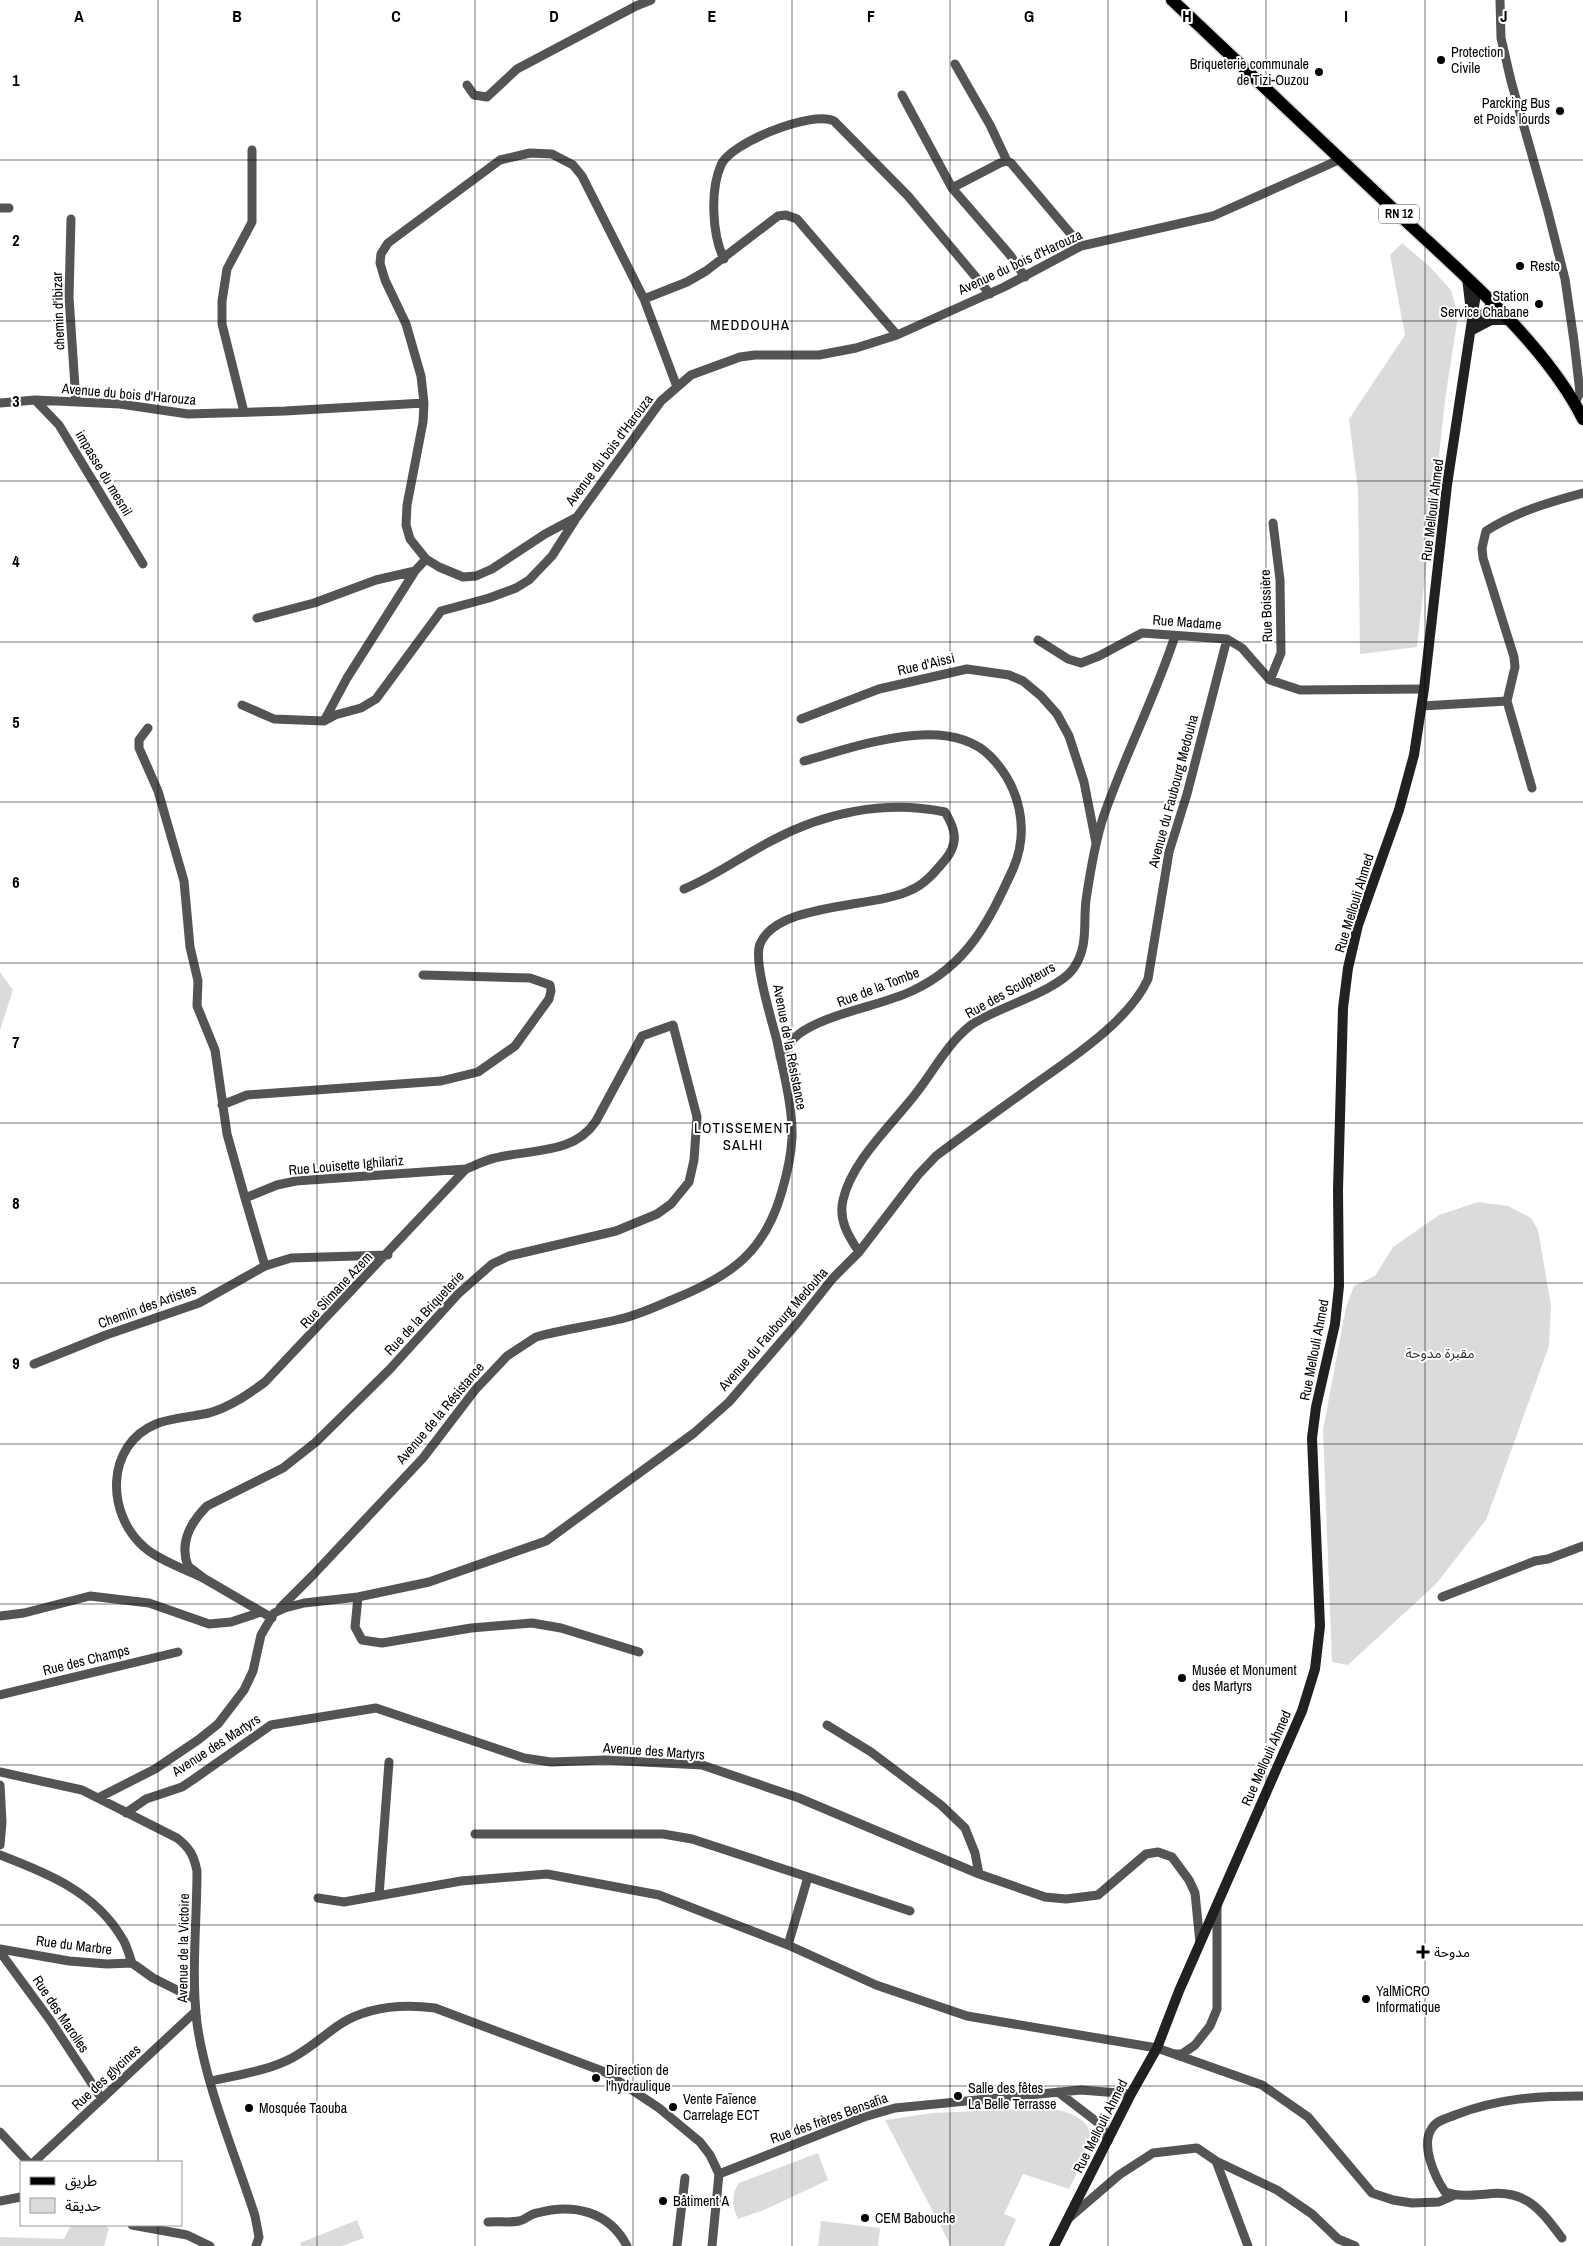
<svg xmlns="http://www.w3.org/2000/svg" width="1583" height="2246" font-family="'Archivo Narrow','Noto Sans Arabic',sans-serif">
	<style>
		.green { fill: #dbdbdb }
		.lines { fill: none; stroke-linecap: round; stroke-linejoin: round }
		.primary-casing { stroke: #dbdbdb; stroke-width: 15 }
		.street { stroke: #545454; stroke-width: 9 }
		.secondary { stroke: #212121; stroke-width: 10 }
		.primary { stroke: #000; stroke-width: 12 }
		.grid { fill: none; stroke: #000; stroke-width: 1; stroke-opacity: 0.55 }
		.poi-dot { fill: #000; stroke: #fff; stroke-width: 2 }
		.labels { text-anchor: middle; stroke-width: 4; stroke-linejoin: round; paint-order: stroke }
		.shield { fill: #fff; stroke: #4c4c4c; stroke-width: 1 }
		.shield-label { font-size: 12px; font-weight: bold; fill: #000 }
		.poi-label { font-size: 14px; fill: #000; stroke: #fff; text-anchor: start }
		.street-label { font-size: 14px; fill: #000; stroke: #fff }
		.park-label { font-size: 14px; fill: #323232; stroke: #fff }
		.neighbourhood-label { font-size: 15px; letter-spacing: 1px; fill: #000; stroke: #fff }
		.grid-label { font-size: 16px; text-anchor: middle; font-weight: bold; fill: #000; stroke: #fff; stroke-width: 4; stroke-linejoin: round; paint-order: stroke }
	</style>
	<rect width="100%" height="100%" fill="#fff"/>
	<path class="green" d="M1402 243 1429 266 1451 290 1458 316 1446 393 1417 647 1360 654 1358 491 1349 419 1405 335 1390 255Z
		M0 972 13 990 0 1030Z
		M1478 1202 1508 1206 1531 1218 1538 1230 1551 1305 1549 1346 1486 1520 1436 1584 1348 1665 1332 1662 1323 1430 1346 1307 1354 1286 1375 1276 1393 1247 1439 1215Z
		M1047 2108C1112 2118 1089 2149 1069 2189L1023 2174 1004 2214 1016 2219 1004 2246H951L885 2120 933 2113Z
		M818 2153 828 2180 764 2210 738 2219C732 2207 731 2194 739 2183Z
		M357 2220 364 2238 342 2246H301L300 2243Z
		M821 2221 880 2228 878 2246H818Z
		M71 2225H102L109 2228 104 2246H0V2237L64 2239Z"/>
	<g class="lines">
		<defs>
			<path id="primary" d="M1172 0C1250 74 1329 148 1407 222 1467 278 1546 345 1583 419"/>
		</defs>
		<use href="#primary" class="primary-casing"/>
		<path class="street" d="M1500 0 1501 38 1511 81 1547 208 1565 279 1574 341 1580 393 1575 402
			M955 64 990 125 1007 161
			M467 85 474 95 487 97 517 69 636 6 651 0
			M902 95 952 188 1000 163 1007 161 1011 163 1081 246
			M952 188 1010 255 1025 277
			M0 208H9
			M71 219 69 297 76 402
			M724 259C712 235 710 190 721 165 730 143 812 110 834 121L908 196 990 294
			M644 299 687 282 706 271 778 216 786 215 797 219 897 335
			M35 400 59 425 143 564
			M0 403 35 400 120 404 188 414 285 411 424 403 423 422 407 505 406 525 410 539 426 559 439 567 463 577 476 576 492 569 545 534 577 517 661 401 691 375 740 357 755 355H819L856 348 897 335 1004 287 1081 246 1213 216 1341 159
			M424 403 421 376 406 324 385 280 380 263 381 254 388 243 500 160 530 153 552 154 573 165 582 176 644 299 677 387
			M244 412 222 324V301L227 269 252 222V150
			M1273 523 1280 580 1281 653 1270 680 1300 690 1424 689
			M257 618 314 603 376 580 415 571
			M1038 640 1068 659 1081 663 1099 656 1142 633 1227 639 1242 648 1270 680
			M1507 701 1532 788
			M242 705 274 719 324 721 335 715 361 708 376 699 441 611 489 598 516 588 529 580 552 556 575 520
			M1422 706 1507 701 1515 667 1514 657 1483 558 1482 548 1486 531C1516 512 1549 502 1583 493
			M801 719 879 689 967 669 1009 675 1023 681 1041 696 1057 714 1069 736 1084 782 1096 843
			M324 721 347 678 415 571 426 559
			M148 728 139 740V748L158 791 184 881 190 947 198 981 197 1006 215 1050 227 1134 245 1198
			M780 1057C786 1049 791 1040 799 1034 825 1014 880 1006 912 991 968 965 989 921 1013 869 1030 830 1020 787 991 757 948 712 856 747 804 761
			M222 1105 247 1095 441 1081 478 1072 515 1046 549 999 551 991 550 985 530 978 423 975
			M859 1252C849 1237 838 1220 843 1200 852 1160 893 1124 917 1092 935 1069 947 1044 971 1025 995 1008 1056 992 1073 969 1089 947 1083 924 1086 900 1090 873 1095 841 1104 815 1125 755 1155 697 1175 636
			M388 1255 291 1258 265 1266 245 1198 277 1185 296 1181 466 1169
			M34 1364 106 1335 199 1303 265 1266
			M205 1579C187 1570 158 1560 144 1547 106 1514 105 1445 156 1424 173 1417 192 1417 209 1413 230 1407 247 1395 265 1382L466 1169C476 1165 485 1160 495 1158 530 1149 574 1155 596 1121L642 1036 673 1025 697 1117 694 1160 689 1182 671 1204 657 1214 616 1231 509 1256 492 1264 458 1294 390 1369 316 1442 283 1468 207 1506C191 1522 179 1543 188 1566L205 1579 272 1618
			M358 1597 355 1627 362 1640 382 1643 471 1628 532 1623 561 1628 639 1652
			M1442 1597 1535 1561 1548 1559 1583 1546
			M280 1608 313 1575 423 1458 475 1390 507 1356 536 1337C564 1329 592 1326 620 1319 639 1315 657 1306 674 1299 731 1276 765 1252 782 1191 787 1174 791 1156 792 1138 793 1107 783 1071 777 1041 772 1021 753 961 760 944 777 902 876 908 911 890 925 884 935 872 945 860 959 843 956 830 945 812 885 800 825 812 771 841 742 856 715 876 684 889
			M0 1616 24 1613 90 1596 149 1603 209 1624 231 1622 261 1612
			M0 1695 178 1652
			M827 1725 871 1752 941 1805 965 1828 975 1853 979 1874
			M0 1772 82 1790 177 1838C190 1848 194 1856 197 1871 197 1921 191 1974 197 2023 205 2084 236 2157 255 2216L259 2237 256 2246
			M0 1785 2 1822 0 1845
			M98 1798 155 1769 198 1740 218 1724 244 1690 253 1671 261 1635 274 1613 285 1608 304 1603 358 1597 429 1582 546 1541 694 1433 729 1402 798 1322 833 1278 859 1252 918 1175 936 1156C969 1131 1002 1108 1035 1084 1072 1058 1129 1021 1148 979L1169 852 1187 794 1227 639
			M126 1813 146 1799 182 1787 194 1779 271 1725 376 1708 524 1758 551 1762 605 1760 702 1765 799 1798 979 1874 1045 1897 1066 1899 1098 1895 1146 1854 1158 1852 1172 1857 1189 1880 1195 1893 1200 1943
			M475 1834H663L692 1839 808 1877 788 1945
			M0 1855C47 1873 95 1892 122 1938 127 1945 129 1955 132 1963
			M808 1877 910 1911
			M379 1896 389 1762
			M318 1898 344 1902 461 1881 547 1874 659 1895 788 1945 876 1985 967 2016 1157 2048 1262 2085 1308 2117 1372 2193 1393 2200 1412 2203 1439 2202 1455 2195
			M0 1949 69 1961 107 1964 132 1963 153 1978 195 1999
			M0 1952 50 2020 102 2099
			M1175 2054H1182L1195 2045 1210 2026 1217 2009V1905
			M211 2081C237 2075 268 2071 292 2058 309 2049 323 2036 339 2025 368 2006 402 2004 435 2008L605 2072 659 2108 700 2142 710 2155 719 2174
			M1058 2092 1101 2125 1108 2141
			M0 2132 28 2162
			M1216 2161 1277 2190 1312 2214 1338 2239 1355 2246
			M34 2162 196 2011
			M719 2174 864 2117 895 2108 1081 2090 1131 2094
			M0 2201 21 2197
			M1069 2218 1119 2175 1153 2153 1197 2148 1216 2161 1248 2246
			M488 2222C498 2221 509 2223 519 2221 525 2220 530 2214 537 2213 573 2203 609 2211 627 2246
			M132 2225 187 2235 210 2246
			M1562 2238C1541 2210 1526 2189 1487 2194 1473 2195 1459 2197 1445 2192 1435 2177 1420 2145 1432 2128 1437 2120 1448 2118 1455 2115 1499 2098 1537 2096 1583 2096
			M677 2246 685 2178
			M712 2246 719 2174"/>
		<path class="secondary" d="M1467 278 1471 312
			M1474 325 1494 302
			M1472 330 1491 320H1509
			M1054 2246 1131 2094 1157 2048 1179 1991 1302 1711 1315 1669 1320 1626 1312 1438 1316 1407 1335 1324 1339 1286 1338 1190 1343 1008 1348 968 1358 925 1399 810 1414 755 1424 689 1447 485 1477 287"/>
		<use href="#primary" class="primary"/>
	</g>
	<path class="grid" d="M158 0V2162M317 0V2246M475 0V2246M633 0V2246M792 0V2246M950 0V2246M1108 0V2246M1266 0V2246M1425 0V2246M0 160H1583M0 321H1583M0 481H1583M0 642H1583M0 802H1583M0 963H1583M0 1123H1583M0 1283H1583M0 1444H1583M0 1604H1583M0 1765H1583M0 1925H1583M0 2086H1583M158 2225V2246"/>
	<g class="poi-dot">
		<circle cx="1441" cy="60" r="5"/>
		<circle cx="1319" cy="72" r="5"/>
		<circle cx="1560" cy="111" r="5"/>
		<circle cx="1520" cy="266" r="5"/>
		<circle cx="1539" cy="304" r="5"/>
		<circle cx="1182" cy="1678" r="5"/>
		<path d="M1420.5 1944.5h5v5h5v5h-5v5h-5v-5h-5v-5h5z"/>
		<circle cx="1366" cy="1999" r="5"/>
		<circle cx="596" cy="2078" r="5"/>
		<circle cx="958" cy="2096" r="5"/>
		<circle cx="673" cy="2107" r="5"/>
		<circle cx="249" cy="2108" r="5"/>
		<circle cx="663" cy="2201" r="5"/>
		<circle cx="865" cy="2218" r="5"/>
	</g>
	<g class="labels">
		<rect class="shield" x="1379" y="204.5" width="40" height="19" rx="4"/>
		<g class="shield-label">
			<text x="1399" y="218">RN 12</text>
		</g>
		<g class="poi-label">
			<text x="1451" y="57">Protection<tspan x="1451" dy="16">Civile</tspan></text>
			<text x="1309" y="69" text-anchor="end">Briqueterie communale<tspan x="1309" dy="16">de Tizi-Ouzou</tspan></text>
			<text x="1550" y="108" text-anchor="end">Parcking Bus<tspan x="1550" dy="16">et Poids lourds</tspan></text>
			<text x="1530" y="271">Resto</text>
			<text x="1529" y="301" text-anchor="end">Station<tspan x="1529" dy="16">Service Chabane</tspan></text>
			<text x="1192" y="1675">Musée et Monument<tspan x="1192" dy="16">des Martyrs</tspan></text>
			<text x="1434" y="1957">مدوحة</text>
			<text x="1376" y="1996">YalMiCRO<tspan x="1376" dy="16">Informatique</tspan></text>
			<text x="606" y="2075">Direction de<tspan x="606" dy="16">l'hydraulique</tspan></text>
			<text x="968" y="2093">Salle des fêtes<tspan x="968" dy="16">La Belle Terrasse</tspan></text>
			<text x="683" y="2104">Vente Faïence<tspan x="683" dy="16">Carrelage ECT</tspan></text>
			<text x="259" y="2113">Mosquée Taouba</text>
			<text x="673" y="2206">Bâtiment A</text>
			<text x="875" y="2223">CEM Babouche</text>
		</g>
		<g class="street-label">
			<text transform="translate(1020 262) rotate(-25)" y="5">Avenue du bois d'Harouza</text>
			<text transform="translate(58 311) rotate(-92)" y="5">chemin d'ibizar</text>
			<text transform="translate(129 394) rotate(5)" y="5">Avenue du bois d'Harouza</text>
			<text transform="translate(609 450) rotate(-53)" y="5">Avenue du bois d'Harouza</text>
			<text transform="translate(104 473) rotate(59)" y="5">impasse du mesnil</text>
			<text transform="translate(1432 510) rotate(-83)" y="5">Rue Mellouli Ahmed</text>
			<text transform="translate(1266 606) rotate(-92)" y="5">Rue Boissière</text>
			<text transform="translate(1187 622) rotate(4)" y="5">Rue Madame</text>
			<text transform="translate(926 664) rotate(-13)" y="5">Rue d'Aissi</text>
			<text transform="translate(1173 791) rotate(-75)" y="5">Avenue du Faubourg Medouha</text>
			<text transform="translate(1354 903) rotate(-73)" y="5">Rue Mellouli Ahmed</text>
			<text transform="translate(878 987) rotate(-21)" y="5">Rue de la Tombe</text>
			<text transform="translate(1010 990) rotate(-29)" y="5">Rue des Sculpteurs</text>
			<text transform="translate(790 1047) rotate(79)" y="5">Avenue de la Résistance</text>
			<text transform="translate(346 1165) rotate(-5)" y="5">Rue Louisette Ighilariz</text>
			<text transform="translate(336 1290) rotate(-47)" y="5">Rue Slimane Azem</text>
			<text transform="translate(147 1306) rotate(-20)" y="5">Chemin des Artistes</text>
			<text transform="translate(424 1313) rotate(-47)" y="5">Rue de la Briqueterie</text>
			<text transform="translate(773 1329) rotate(-49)" y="5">Avenue du Faubourg Medouha</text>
			<text transform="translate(1314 1350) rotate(-79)" y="5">Rue Mellouli Ahmed</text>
			<text transform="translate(440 1413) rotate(-50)" y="5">Avenue de la Résistance</text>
			<text transform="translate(86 1660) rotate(-14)" y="5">Rue des Champs</text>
			<text transform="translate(216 1745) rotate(-33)" y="5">Avenue des Martyrs</text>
			<text transform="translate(654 1751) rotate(4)" y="5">Avenue des Martyrs</text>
			<text transform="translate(1266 1758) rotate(-66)" y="5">Rue Mellouli Ahmed</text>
			<text transform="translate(74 1945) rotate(7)" y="5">Rue du Marbre</text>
			<text transform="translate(183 1948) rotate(-89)" y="5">Avenue de la Victoire</text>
			<text transform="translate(61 2014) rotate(56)" y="5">Rue des Marolles</text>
			<text transform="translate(106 2077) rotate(-43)" y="5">Rue des glycines</text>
			<text transform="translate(829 2118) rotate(-20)" y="5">Rue des frères Bensafia</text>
			<text transform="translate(1100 2126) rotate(-63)" y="5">Rue Mellouli Ahmed</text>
		</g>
		<g class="park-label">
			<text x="1440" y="1358">مقبرة مدوحة</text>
		</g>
		<g class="neighbourhood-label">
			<text x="750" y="330">MEDDOUHA</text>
			<text x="743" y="1133">LOTISSEMENT<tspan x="743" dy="17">SALHI</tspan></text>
		</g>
	</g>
	<g class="grid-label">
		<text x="79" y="22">A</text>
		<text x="237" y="22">B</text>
		<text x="396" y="22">C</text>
		<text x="554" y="22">D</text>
		<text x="712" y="22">E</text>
		<text x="871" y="22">F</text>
		<text x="1029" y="22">G</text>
		<text x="1187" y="22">H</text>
		<text x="1346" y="22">I</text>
		<text x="1504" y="22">J</text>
		<text x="16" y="86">1</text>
		<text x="16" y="246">2</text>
		<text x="16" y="407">3</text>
		<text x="16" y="567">4</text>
		<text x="16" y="728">5</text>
		<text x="16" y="888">6</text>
		<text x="16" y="1048">7</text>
		<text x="16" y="1209">8</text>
		<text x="16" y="1369">9</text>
	</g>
	<rect x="20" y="2161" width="162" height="65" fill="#ffffff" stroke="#999999"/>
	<rect x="30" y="2177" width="25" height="8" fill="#000000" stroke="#999999"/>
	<text x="65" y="2186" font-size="15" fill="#000000">طريق</text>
	<rect x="30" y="2198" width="25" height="15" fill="#dbdbdb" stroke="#999999"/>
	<text x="65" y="2211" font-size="15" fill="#000000">حديقة</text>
</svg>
